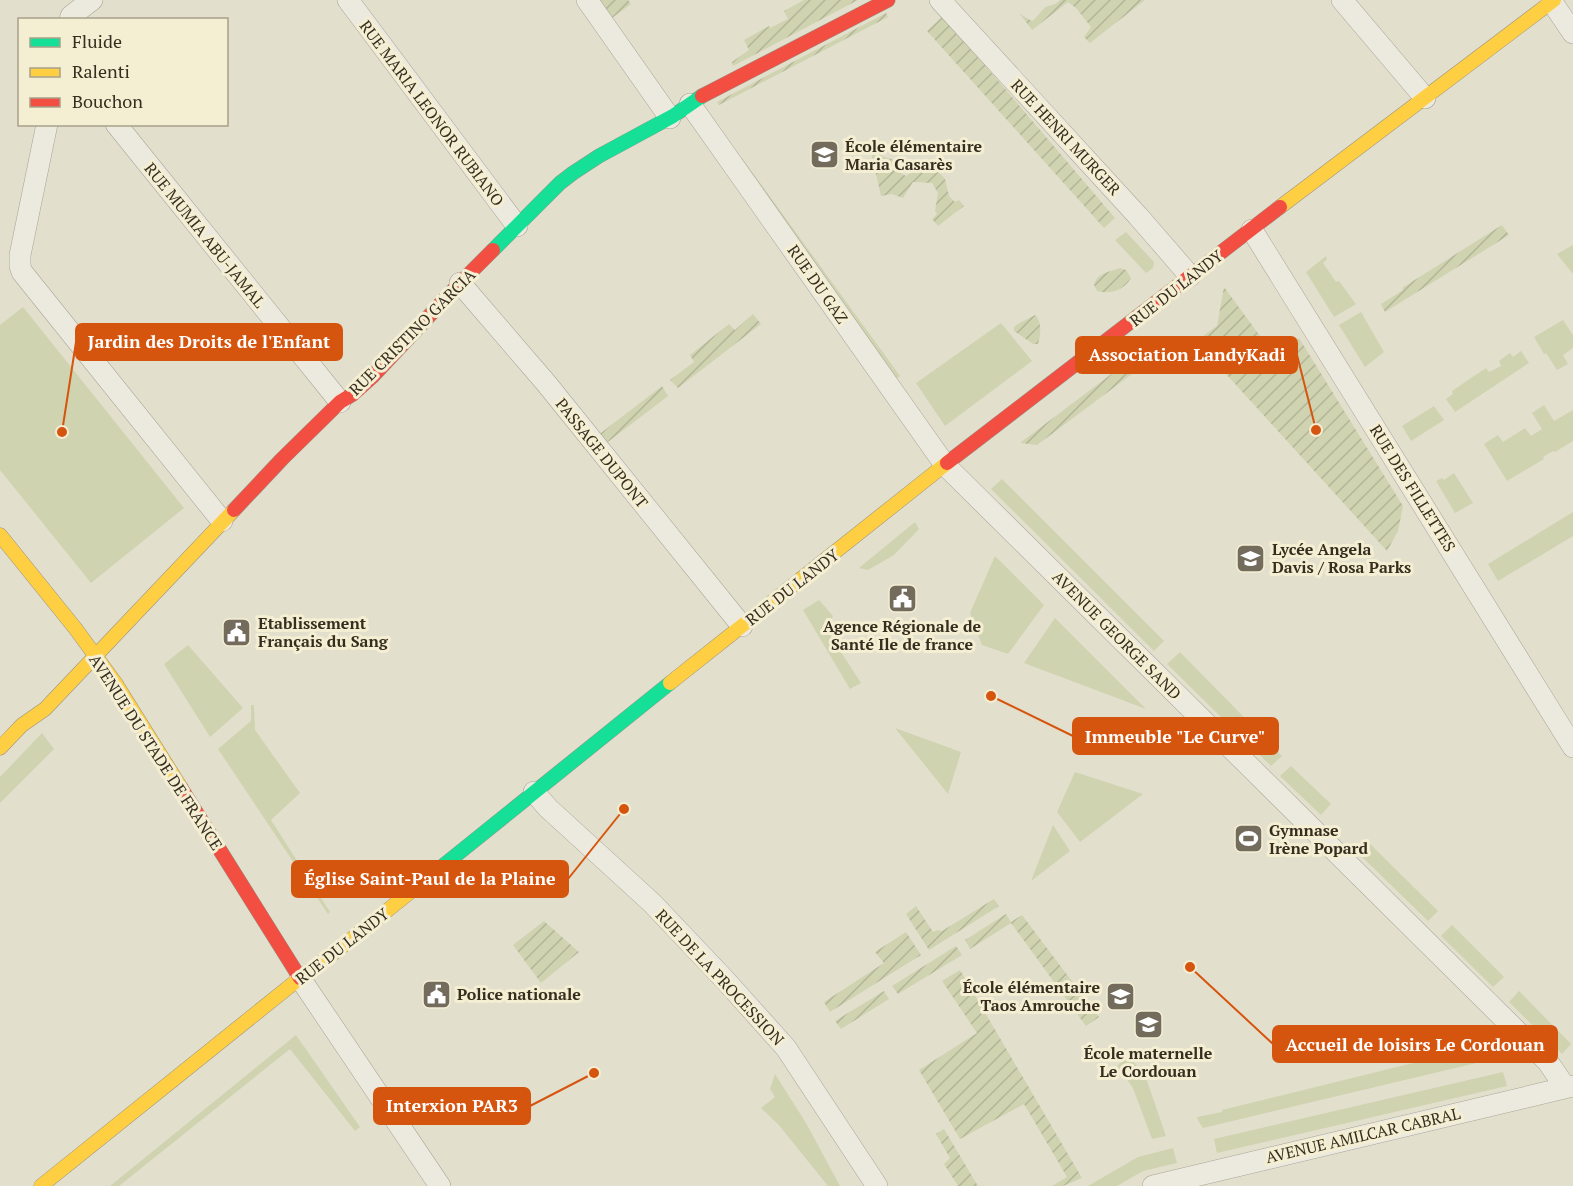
<svg xmlns="http://www.w3.org/2000/svg" width="1573" height="1186" font-family="'PT Serif',serif">
	<style>
		.green { fill: #cfd3b0 }
		.garden { fill: url(#garden-furrows) }
		.lines { fill: none; stroke-linecap: round; stroke-linejoin: round }
		.street-casing { stroke: #a8a496; stroke-width: 22 }
		.fast-casing { stroke: #989386; stroke-width: 15 }
		.slow-casing { stroke: #989386; stroke-width: 15 }
		.jam-casing { stroke: #989386; stroke-width: 15 }
		.street { stroke: #ece9df; stroke-width: 21 }
		.fast { stroke: #16e098; stroke-width: 14 }
		.slow { stroke: #ffcf43; stroke-width: 14 }
		.jam { stroke: #f24e42; stroke-width: 14 }
		.labels { text-anchor: middle; stroke-width: 6; stroke-linejoin: round; paint-order: stroke }
		.street-label { font-size: 16px; fill: #372d1f; stroke: #f4eed3 }
		.poi-label { font-size: 16px; font-weight: bold; fill: #372d1f; stroke: #f4eed3; text-anchor: start }
		.leader { fill: none; stroke: #d6550e; stroke-width: 2 }
		.callout-dot { fill: #d6550e; stroke: #f4eed3; stroke-width: 2 }
		.callout { fill: #d6550e; stroke: #d6550e; stroke-width: 2 }
		.callout-label { font-size: 18px; text-anchor: middle; font-weight: bold; fill: #fff }
	</style>
	<defs>
		<pattern id="garden-furrows" width="10" height="10" patternUnits="userSpaceOnUse" patternTransform="scale(1.5)"><rect width="10" height="10" fill="#cfd3b0"/><path d="M-1 1l2-2M0 10L10 0M9 11l2-2" fill="none" stroke="#b2b597"/></pattern>
	</defs>
	<rect width="100%" height="100%" fill="#e3dfcd"/>
	<path class="green" d="M742 158 900 376 894 380 738 163Z
		M1126 232 1154 262 1153 268 1146 273 1115 240Z
		M1573 245V274L1557 254Z
		M1326 256 1327 259 1323 263 1336 282 1339 281 1356 304 1334 317 1306 272Z
		M23 307 184 508 91 583 0 470V325Z
		M1361 312 1384 352 1365 367 1339 325Z
		M1563 320 1573 335V348L1563 355 1568 364 1557 370 1546 353 1544 354 1534 337Z
		M1001 323 1032 361 945 426 916 383Z
		M1521 351 1529 363 1455 412 1446 399 1453 394 1452 391 1486 368 1489 372 1501 366 1499 361 1510 353 1513 357Z
		M1544 405 1554 421 1573 410V441L1555 452 1553 451 1543 457 1544 459 1507 481 1484 444 1498 435 1503 442 1525 428 1531 436 1542 429 1532 413Z
		M1434 406 1444 420 1411 441 1402 426Z
		M1454 473 1473 503 1455 513 1436 481 1442 478 1444 480Z
		M1002 479 1164 641 1154 651 991 489Z
		M1573 512V536L1498 581 1488 564Z
		M915 522 919 529 894 555 868 570 859 568Z
		M995 556 1044 605 1008 654 982 645 970 613Z
		M819 600 833 616 826 629 861 683 850 689 803 610Z
		M1055 618 1146 709 1024 663Z
		M188 645 243 708 210 737 164 664Z
		M1180 652 1282 756 1271 766 1167 664Z
		M251 705H254L255 730 300 793 271 820 330 912 328 914 218 749 251 721Z
		M895 728 961 752 948 794Z
		M42 733 54 749 0 803V777Z
		M1291 766 1331 804 1321 815 1280 776Z
		M1075 772 1143 794 1080 842 1057 812Z
		M1053 825 1070 851 1031 881Z
		M1365 839 1438 911 1428 921 1354 849Z
		M1452 925 1504 977 1493 987 1441 936Z
		M1519 991 1571 1044 1562 1054 1509 1002Z
		M1468 1026 1484 1041 1489 1060 1203 1128 1199 1122 1197 1117 1222 1112V1110L1409 1064 1437 1058 1442 1063 1474 1057Z
		M296 1035 360 1127 355 1131 290 1049 119 1186H110Z
		M1129 1056 1146 1078 1166 1136 1152 1139 1133 1088 1117 1066Z
		M1503 1072 1507 1086 1217 1153 1214 1139Z
		M775 1074 806 1123 840 1186H828L778 1124 761 1108 775 1097 770 1089Z
		M1173 1148 1177 1163 1143 1171 1117 1186H1088L1138 1157Z"/>
	<path class="garden" d="M599 0H628L631 4 612 18Z
		M804 0H858L733 66 732 62 749 50 744 40 769 26 770 28 788 19 784 11Z
		M1060 0H1145L1090 43 1084 37 1091 27 1076 8 1068 2 1032 30 1020 14 1032 21C1038 17 1040 11 1046 7 1052 4 1055 6 1060 0Z
		M886 13 888 17 719 105 717 102Z
		M943 16 1115 218 1104 228 927 31Z
		M874 149 884 157 895 160 902 174 906 176 928 160 945 179 949 196 955 202 959 200 964 206 938 226 932 219 937 214 935 211 938 193 932 183 913 182 903 198 892 194 881 196 871 152Z
		M1502 225 1509 235 1385 312 1381 304 1403 290 1402 288Z
		M1120 268 1126 270 1131 278C1124 290 1110 295 1097 291L1094 285C1097 273 1109 272 1120 268Z
		M1224 287 1274 355 1299 338 1403 506 1398 531 1387 551 1196 341 1217 326Z
		M753 314 761 324 678 388 670 380 694 362 690 355 729 324 735 330Z
		M1035 315C1042 321 1041 335 1038 344H1033L1014 331V328L1016 325Z
		M1151 344 1148 362 1037 445 1020 443Z
		M662 386 668 396 604 445 597 436Z
		M994 899 999 906 929 950 906 914 916 906 933 932 937 930 942 931Z
		M1006 914 1011 922 1022 915 1099 1017 1086 1026 1011 923 970 949 965 940Z
		M544 921 579 952 541 983 513 945Z
		M906 932 921 955 830 1012 824 1002 884 963 875 952Z
		M956 946 962 955 898 994 892 986Z
		M960 970 1082 1178 1063 1186H1052L1067 1177 1024 1104 960 1139 919 1070 977 1033 942 981Z
		M884 991 889 999 841 1029 835 1021Z
		M944 1129 978 1186H958L944 1164 950 1158 936 1134Z"/>
	<g class="lines">
		<defs>
			<path id="street" d="M348 0 517 226
				M587 0 670 118
				M940 0 1138 216 1190 276
				M1342 0 1425 98
				M1552 2 1573 33
				M70 20 71 16 92 0
				M690 104 945 465 1548 1062 1565 1087
				M47 124 20 255V266L22 272 222 521
				M116 124 340 402
				M1252 230 1573 747
				M460 283 546 383 742 626
				M534 792 548 808 652 903 726 981 786 1048 877 1186
				M300 978 440 1186
				M1153 1186 1573 1086"/>
			<path id="fast" d="M493 250 560 183 573 173 599 156 673 116 702 96
				M424 881 670 683"/>
			<path id="slow" d="M1280 207 1554 0
				M0 535 75 628 116 684 181 788
				M670 683 947 463
				M0 748 22 725 45 709 234 510
				M41 1186 300 978 339 949 424 881"/>
			<path id="jam" d="M702 96 888 0
				M947 463 1280 207
				M234 510 282 459 340 402 353 394 372 377 460 283 493 250
				M181 788 300 978"/>
		</defs>
		<use href="#street" class="street-casing"/>
		<use href="#fast" class="fast-casing"/>
		<use href="#slow" class="slow-casing"/>
		<use href="#jam" class="jam-casing"/>
		<use href="#street" class="street"/>
		<use href="#fast" class="fast"/>
		<use href="#slow" class="slow"/>
		<use href="#jam" class="jam"/>
	</g>
	<defs>
		<symbol id="school-square" viewBox="-11 -11 22 22"><rect x="-9" y="-9" width="18" height="18" rx="4" fill="#736b5c" stroke="#f4eed3"/><path d="M0-5L7-2L0 1L-7-2ZM-4 1L0 2.5L4 1V4Q0 6-4 4Z" fill="#fff"/></symbol>
		<symbol id="civic-square" viewBox="-11 -11 22 22"><rect x="-9" y="-9" width="18" height="18" rx="4" fill="#736b5c" stroke="#f4eed3"/><path d="M-.6-6.5H3V-4.5H.6V-3L4-1V1h2V6H-6V1h2V-1L-.6-3ZM-1.2 2.5V6h2.4V2.5Z" fill="#fff"/></symbol>
		<symbol id="stadium-square" viewBox="-11 -11 22 22"><rect x="-9" y="-9" width="18" height="18" rx="4" fill="#736b5c" stroke="#f4eed3"/><path d="M0-5a6.5 5 0 1 0 0 10a6.5 5 0 1 0 0-10ZM-3.5-1.8h7v3.6h-7Z" fill="#fff"/></symbol>
	</defs>
	<g fill-rule="evenodd">
		<use href="#school-square" x="808" y="138" width="33" height="33"/>
		<use href="#school-square" x="1234" y="542" width="33" height="33"/>
		<use href="#civic-square" x="886" y="582" width="33" height="33"/>
		<use href="#civic-square" x="220" y="616" width="33" height="33"/>
		<use href="#stadium-square" x="1232" y="822" width="33" height="33"/>
		<use href="#civic-square" x="420" y="978" width="33" height="33"/>
		<use href="#school-square" x="1104" y="980" width="33" height="33"/>
		<use href="#school-square" x="1132" y="1008" width="33" height="33"/>
	</g>
	<g class="labels">
		<g class="street-label">
			<text transform="translate(432 113) rotate(53)" y="6">RUE MARIA LEONOR RUBIANO</text>
			<text transform="translate(1066 137) rotate(47)" y="6">RUE HENRI MURGER</text>
			<text transform="translate(205 235) rotate(51)" y="6">RUE MUMIA ABU-JAMAL</text>
			<text transform="translate(818 284) rotate(55)" y="6">RUE DU GAZ</text>
			<text transform="translate(1176 288) rotate(-38)" y="6">RUE DU LANDY</text>
			<text transform="translate(412 332) rotate(-45)" y="6">RUE CRISTINO GARCIA</text>
			<text transform="translate(602 453) rotate(51)" y="6">PASSAGE DUPONT</text>
			<text transform="translate(1413 488) rotate(58)" y="6">RUE DES FILLETTES</text>
			<text transform="translate(792 587) rotate(-38)" y="6">RUE DU LANDY</text>
			<text transform="translate(1117 635) rotate(45)" y="6">AVENUE GEORGE SAND</text>
			<text transform="translate(156 752) rotate(57)" y="6">AVENUE DU STADE DE FRANCE</text>
			<text transform="translate(342 946) rotate(-38)" y="6">RUE DU LANDY</text>
			<text transform="translate(720 977) rotate(47)" y="6">RUE DE LA PROCESSION</text>
			<text transform="translate(1363 1135) rotate(-13)" y="6">AVENUE AMILCAR CABRAL</text>
		</g>
		<g class="poi-label">
			<text x="845" y="152">École élémentaire<tspan x="845" dy="18">Maria Casarès</tspan></text>
			<text x="1272" y="555">Lycée Angela<tspan x="1272" dy="18">Davis / Rosa Parks</tspan></text>
			<text x="258" y="629">Etablissement<tspan x="258" dy="18">Français du Sang</tspan></text>
			<text x="902" y="632" text-anchor="middle">Agence Régionale de<tspan x="902" dy="18">Santé Ile de france</tspan></text>
			<text x="1269" y="836">Gymnase<tspan x="1269" dy="18">Irène Popard</tspan></text>
			<text x="1100" y="993" text-anchor="end">École élémentaire<tspan x="1100" dy="18">Taos Amrouche</tspan></text>
			<text x="457" y="1000">Police nationale</text>
			<text x="1148" y="1059" text-anchor="middle">École maternelle<tspan x="1148" dy="18">Le Cordouan</tspan></text>
		</g>
	</g>
	<path class="leader" d="M62 432L76 342M1316 430L1297 355M991 696L1073 736M624 809L568 879M1190 967L1273 1044M594 1073L530 1106"/>
	<g class="callout-dot">
		<circle cx="62" cy="432" r="6"/>
		<circle cx="1316" cy="430" r="6"/>
		<circle cx="991" cy="696" r="6"/>
		<circle cx="624" cy="809" r="6"/>
		<circle cx="1190" cy="967" r="6"/>
		<circle cx="594" cy="1073" r="6"/>
	</g>
	<g class="callout">
		<rect x="76" y="324" width="266" height="36" rx="6"/>
		<rect x="1076" y="337" width="221" height="36" rx="6"/>
		<rect x="1073" y="718" width="205" height="36" rx="6"/>
		<rect x="292" y="861" width="276" height="36" rx="6"/>
		<rect x="1273" y="1026" width="284" height="36" rx="6"/>
		<rect x="374" y="1088" width="156" height="36" rx="6"/>
	</g>
	<g class="callout-label">
		<text x="209" y="348">Jardin des Droits de l'Enfant</text>
		<text x="1187" y="361">Association LandyKadi</text>
		<text x="1175" y="743">Immeuble "Le Curve"</text>
		<text x="430" y="885">Église Saint-Paul de la Plaine</text>
		<text x="1415" y="1051">Accueil de loisirs Le Cordouan</text>
		<text x="452" y="1112">Interxion PAR3</text>
	</g>
	<rect x="18" y="18" width="210" height="108" fill="#f4eed3" stroke="#a8a18b" stroke-width="1.5"/>
	<rect x="30" y="38" width="30" height="9" fill="#16e098" stroke="#a8a18b" stroke-width="1.5"/>
	<text x="72" y="48" font-size="18" fill="#372d1f">Fluide</text>
	<rect x="30" y="68" width="30" height="9" fill="#ffcf43" stroke="#a8a18b" stroke-width="1.5"/>
	<text x="72" y="78" font-size="18" fill="#372d1f">Ralenti</text>
	<rect x="30" y="98" width="30" height="9" fill="#f24e42" stroke="#a8a18b" stroke-width="1.5"/>
	<text x="72" y="108" font-size="18" fill="#372d1f">Bouchon</text>
</svg>
